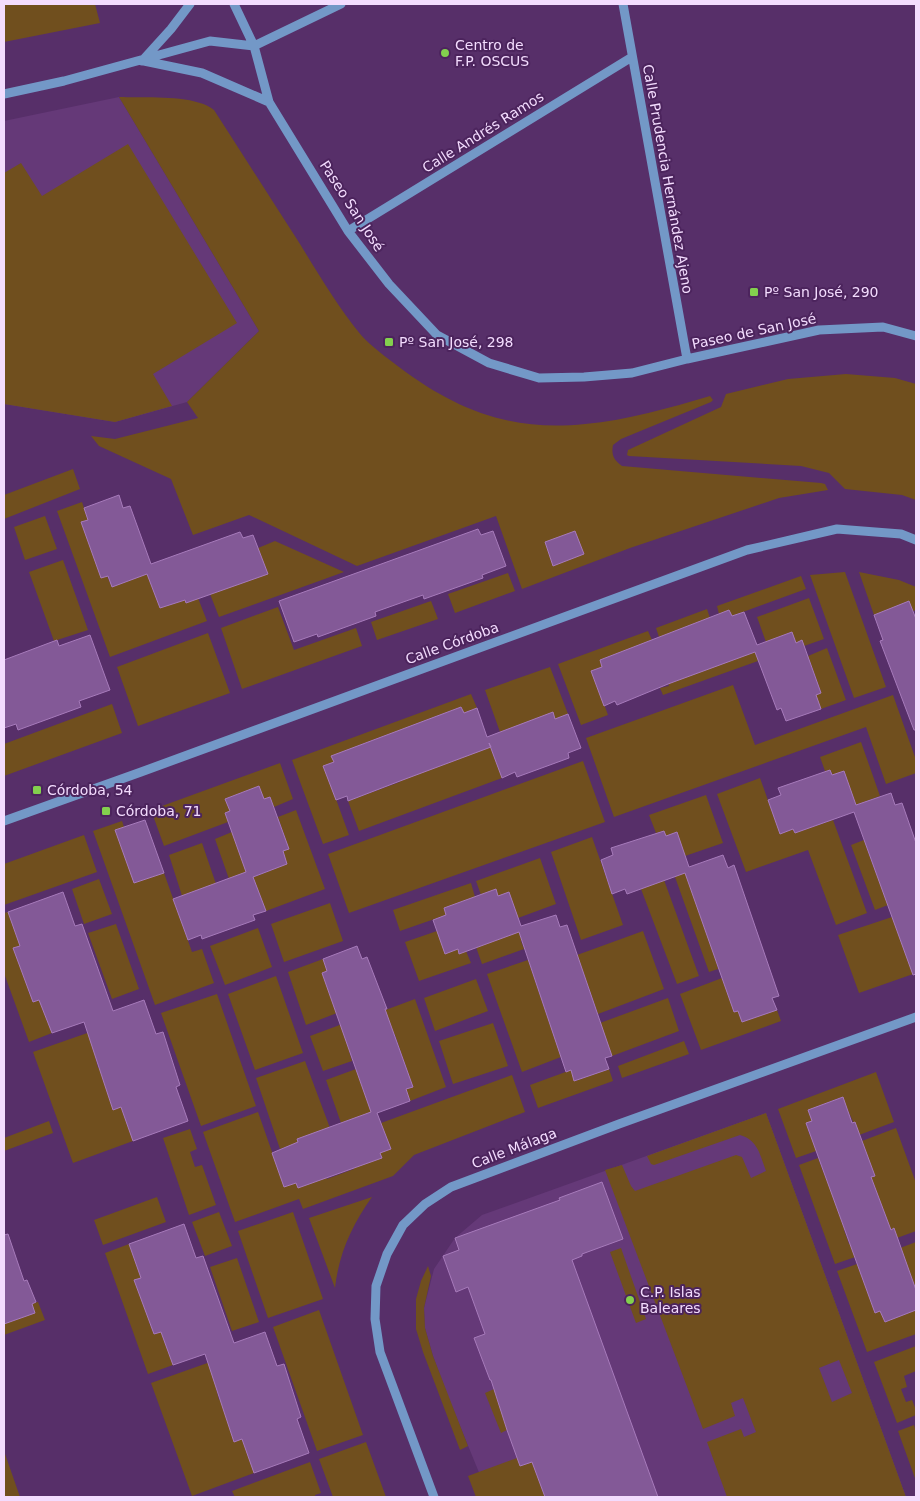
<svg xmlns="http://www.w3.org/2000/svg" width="920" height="1501" font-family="'DejaVu Sans',sans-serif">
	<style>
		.built { fill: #653978 }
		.green { fill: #704f1e; fill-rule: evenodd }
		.building { fill: #835997; stroke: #a77bbb }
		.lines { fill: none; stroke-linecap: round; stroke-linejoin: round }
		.minor { stroke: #7398c7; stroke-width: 9 }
		.poi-dot { fill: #83d04e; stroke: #4c245d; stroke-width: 2 }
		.labels { text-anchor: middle; stroke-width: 4; stroke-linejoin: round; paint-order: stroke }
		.poi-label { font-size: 14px; fill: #f3dcfe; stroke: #4c245d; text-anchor: start }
		.street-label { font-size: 14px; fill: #f3dcfe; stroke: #4c245d }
	</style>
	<rect width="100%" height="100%" fill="#572f69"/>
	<path class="built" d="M119 97 259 331 187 402 115 422 4 404V121Z
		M766 1113 906 1497H489L449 1399 433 1356 425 1328 424 1308 434 1269 455 1238 482 1215Z"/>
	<path class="green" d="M4 4H95L100 23 4 42Z
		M119 97C144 98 195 94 214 110 243 155 271 199 300 244 319 275 338 307 361 335 372 347 386 357 399 367 456 410 512 432 585 424 628 420 669 408 710 396L713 400 711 402 621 439 613 445C611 455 614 460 622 466L821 483 825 484 828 490 779 498 630 548 522 589 496 516 357 566 249 515 193 535 171 479 99 446 91 436 115 439 198 418 187 402 259 331Z
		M128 144 237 323 153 374 172 406 115 422 4 404V173L21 163 42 196Z
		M846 374 895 378 916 384V500L902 495 845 489 829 473 801 466 629 456 627 455 628 450 721 407 726 394 788 379Z
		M73 469 80 489 4 519V495Z
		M82 502 88 520 82 522 112 587 147 574 160 608 185 600 186 603 198 598 207 621 110 657 57 511Z
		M45 516 57 549 25 560 14 527Z
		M275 541 344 572 219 617 210 594 266 570 258 548Z
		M63 560 88 630 54 641 29 572Z
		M845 572 886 687 854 698 810 575Z
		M859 572 899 580 916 587V610L913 611 909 601 874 615Z
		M508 573 515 591 455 613 448 594Z
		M801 576 806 589 732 616 729 610 719 614 717 606Z
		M809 598 824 639 804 646 796 643 791 632 766 642 757 617Z
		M431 601 438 619 377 640 371 622Z
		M278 607 294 650 356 628 362 646 242 689 221 628Z
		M707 609 710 618 677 630 661 643 656 628Z
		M648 631 652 640 600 660 602 667 592 671 608 715 581 725 558 664Z
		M208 633 230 693 138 726 117 667Z
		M757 645 761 656 757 658 758 661 663 695 660 688 669 686 667 680Z
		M827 648 846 700 821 709 815 695 821 692 808 656Z
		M550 667 568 714 555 719 552 713 500 732 485 690Z
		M733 685 755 745 893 695 916 760V773L886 784 866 727 614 817 586 738Z
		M471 694 477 708 464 713 461 707 410 726 411 732 383 736 332 756 334 762 324 766 349 835 323 844 292 760Z
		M112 704 122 733 4 776V744Z
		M861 742 880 796 856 805 844 771 833 775 830 770 825 771 820 757Z
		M489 743 502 778 359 831 348 801 400 782 398 776Z
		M583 761 605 822 349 913 328 854Z
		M280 763 293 799 274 807 270 797 264 799 259 786 225 799 230 811 225 813 228 822 164 846 151 810Z
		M760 778 780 834 793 829 795 833 833 820 867 913 836 925 808 850 746 872 717 794Z
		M706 795 723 843 685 856 677 832 666 836 663 831 656 833 649 815Z
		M296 810 325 889 266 911 253 877 229 879 215 839 232 832 254 877 287 864 283 851 289 849 278 817Z
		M122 821 124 827 164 873 192 952 202 949 214 983 155 1005 93 831Z
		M84 835 97 872 4 905V864Z
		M592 837 623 925 581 940 551 852Z
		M864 840 875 871 890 896 885 898 888 905 875 910 851 845Z
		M202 843 216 884 186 894 184 902 169 855Z
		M540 858 556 904 518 918 509 892 498 896 496 890 481 895 476 881Z
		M688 867 721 958 716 960 718 969 709 972 675 877Z
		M99 879 112 914 84 924 72 889Z
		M664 880 699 976 677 984 641 889Z
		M471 883 475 897 444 908 446 915 400 931 393 910Z
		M330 903 343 941 284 962 271 924Z
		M8 912 20 946 14 948 34 988 28 990 33 1002 39 1000 52 1033 29 1042 4 973V913Z
		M892 917 904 949 912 959 916 958V973L859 993 838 935Z
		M116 924 139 989 112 999 88 933Z
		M521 926 526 939 521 941 524 949 482 964 476 947 511 935Z
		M258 928 272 967 225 985 210 946Z
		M437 931 458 949 459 953 466 951 471 963 419 981 405 942Z
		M643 931 664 989 598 1014 577 955Z
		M323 959 327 971 322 973 337 1013 306 1025 288 972Z
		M528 960 561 1057 522 1072 487 974Z
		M276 976 303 1053 255 1070 228 994Z
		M722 978 734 1012 738 1011 742 1022 777 1010 781 1021 701 1050 680 994Z
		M476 979 488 1011 435 1031 424 998Z
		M217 994 256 1106 201 1126 161 1013Z
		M668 998 679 1031 612 1056 600 1023Z
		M415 999 446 1087 410 1101 406 1089 413 1087 395 1035 380 1012Z
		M345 1023 355 1049 349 1051 352 1061 323 1071 310 1036Z
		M493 1023 508 1066 453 1084 439 1041Z
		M93 1031 101 1054 95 1056 98 1068 105 1066 115 1095 109 1097 113 1110 121 1107 133 1141 73 1163 33 1052Z
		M684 1041 689 1054 622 1078 618 1066Z
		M305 1061 330 1128 297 1139 298 1143 280 1149 256 1078Z
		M356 1069 368 1103 377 1113 352 1122 351 1119 341 1123 326 1080Z
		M609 1069 613 1081 538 1108 530 1085 571 1070 575 1081Z
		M876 1072 894 1122 859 1135 842 1097 808 1110 812 1121 806 1124 810 1136 817 1134 822 1149 796 1158 778 1109Z
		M512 1075 525 1112 414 1155 393 1176 303 1209 299 1199 235 1222 203 1132 258 1112 284 1186 296 1183 298 1188 311 1183 325 1172 327 1179 354 1169 352 1162 382 1158 380 1153 391 1149 381 1123Z
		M766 1113 906 1497H727L707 1442 741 1429 744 1437 756 1432 743 1398 731 1403 735 1416 703 1429 605 1170 622 1165 631 1186 635 1191 736 1155 742 1157 751 1178 766 1171C760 1155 758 1140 740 1135L654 1165 651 1164 647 1156ZM839 1360 852 1393 832 1402 819 1368Z
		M49 1121 53 1133 4 1151V1138Z
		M896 1128 916 1183V1231L897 1238 893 1229 891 1230 871 1177 875 1176 862 1141Z
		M190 1129 197 1149 190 1152 195 1167 202 1165 216 1205 189 1215 163 1138Z
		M818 1158 826 1179 832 1176 851 1227 844 1230 849 1244 856 1241 861 1255 835 1264 799 1165Z
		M157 1197 166 1222 103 1245 94 1220Z
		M372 1197C352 1225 339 1253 335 1288L309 1218Z
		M219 1212 232 1246 205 1256 192 1222Z
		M293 1212 323 1299 268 1318 238 1231Z
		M916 1242V1301L910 1284 900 1248Z
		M129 1244 141 1278 135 1280 155 1319 149 1322 154 1334 161 1332 173 1365 148 1374 105 1253Z
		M621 1248 646 1319 636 1323 610 1252Z
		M237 1258 259 1322 232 1331 210 1267Z
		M857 1264 875 1312 880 1311 885 1322 916 1310V1334L867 1352 837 1271Z
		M428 1266 431 1276 424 1308 425 1328 433 1356 468 1446 460 1450 423 1352 416 1329V1299L421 1281Z
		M38 1302 45 1320 4 1335V1324L34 1313 31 1304Z
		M319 1310 363 1435 317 1451 273 1327Z
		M916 1346V1371L904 1376 907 1387 901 1389 906 1402 912 1400 916 1410V1415L897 1423 874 1362Z
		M213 1361 222 1386 216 1388 219 1400 226 1398 236 1427 230 1430 234 1442 242 1439 254 1473 192 1496 151 1383Z
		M501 1386 507 1430 501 1433 485 1393Z
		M914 1425 916 1432V1481L898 1431Z
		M366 1442 386 1497H333L319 1459Z
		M4 1451 20 1497H4Z
		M517 1458 521 1466 532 1462 545 1497H476L468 1476Z
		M310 1462 321 1493 315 1495V1497H235L232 1491Z"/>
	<path class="building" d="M119 495 123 508 130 506 151 564 240 532 243 538 253 535 268 574 186 603 185 600 160 608 147 574 112 587 108 576 101 578 81 522 88 520 84 508Z
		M478 529 481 535 493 531 506 566 482 575 483 578 424 599 423 595 375 612 376 616 354 624 318 637 317 634 294 642 279 601Z
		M575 531 584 554 553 566 545 542Z
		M909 601 916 619V730H914L880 641 883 640 874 615Z
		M729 610 732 616 744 612 757 645 792 632 796 643 802 640 821 693 816 695 821 709 786 721 781 708 777 710 755 652 668 684 617 705 615 701 604 706 591 671 602 667 600 660Z
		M90 635 110 690 79 701 81 707 18 730 16 724 4 728V660L57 640 59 646Z
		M461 707 464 713 477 708 487 737 553 712 555 719 568 714 581 748 568 753 569 758 517 777 515 772 502 778 489 743 491 747 400 781 348 801 347 796 336 800 323 766 334 762 331 756Z
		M830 770 832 775 844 771 856 805 891 793 895 805 902 803 916 843V974L913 975 854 812 795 833 793 829 780 834 768 800 781 795 778 788Z
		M259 786 264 799 270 797 289 849 283 851 287 864 253 877 266 911 253 915 255 920 202 939 201 935 188 940 173 899 246 872 225 813 230 811 225 799Z
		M145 820 164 873 134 883 115 830Z
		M664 831 666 836 677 832 689 867 723 855 728 868 734 865 779 996 772 998 777 1010 742 1022 738 1011 734 1012 685 873 627 894 625 889 612 894 601 860 613 855 611 848Z
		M496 889 498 896 509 892 521 926 556 915 560 927 567 925 612 1056 605 1058 609 1069 574 1081 571 1070 566 1072 519 932 459 954 458 949 445 954 433 920 446 915 444 908Z
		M63 892 75 926 82 924 113 1011 144 1000 156 1034 163 1032 180 1085 176 1087 188 1121 133 1141 121 1107 113 1110 84 1022 52 1033 39 1000 33 1002 13 948 20 946 8 912Z
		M357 946 362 959 367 957 387 1009H385L413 1087 406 1089 410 1101 377 1113 391 1149 380 1153 382 1158 298 1188 296 1183 284 1187 272 1153 298 1142 297 1139 371 1112 322 973 327 971 323 959Z
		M843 1097 852 1123 855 1122 875 1176 871 1177 891 1230 894 1228 916 1290V1310L885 1322 880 1311 875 1313 806 1123 812 1121 808 1110Z
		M602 1182 623 1239 582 1254V1256L572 1260 658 1497H545L532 1462 520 1466 507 1430 491 1380H490L474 1338 485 1334 468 1287 456 1292 443 1256 459 1250 455 1238 560 1200 559 1198Z
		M184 1224 196 1258 203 1256 234 1343 265 1332 277 1366 284 1364 301 1417 297 1419 309 1453 254 1473 242 1439 234 1442 205 1354 173 1365 161 1332 154 1334 134 1280 141 1278 129 1244Z
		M8 1234 24 1281 27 1280 36 1302 32 1304 35 1313 4 1324V1235Z"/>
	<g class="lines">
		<path class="minor" d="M234 4 254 46 269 102 348 231 389 284 437 335 489 363 539 378 584 377 632 373 687 359 819 330 883 327 916 336
			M623 4 687 359
			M254 46 341 4
			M142 61 171 29 190 4
			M144 61 202 73 269 102
			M4 94 64 81 210 41 254 46
			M348 231 632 57
			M4 821 141 772 747 550 837 529 901 534 916 540
			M434 1497 380 1352 375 1319 376 1286 387 1254 403 1225 425 1204 451 1187 619 1124 916 1017"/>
	</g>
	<g class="poi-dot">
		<circle cx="445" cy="53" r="5"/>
		<rect x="749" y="287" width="10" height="10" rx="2.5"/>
		<rect x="384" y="337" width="10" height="10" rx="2.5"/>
		<rect x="32" y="785" width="10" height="10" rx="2.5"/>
		<rect x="101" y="806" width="10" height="10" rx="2.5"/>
		<circle cx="630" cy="1300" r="5"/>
	</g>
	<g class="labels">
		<g class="poi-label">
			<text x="455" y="50">Centro de<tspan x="455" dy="16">F.P. OSCUS</tspan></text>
			<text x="764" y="297">Pº San José, 290</text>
			<text x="399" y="347">Pº San José, 298</text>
			<text x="47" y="795">Córdoba, 54</text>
			<text x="116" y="816">Córdoba, 71</text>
			<text x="640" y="1297">C.P. Islas<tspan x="640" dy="16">Baleares</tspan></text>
		</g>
		<g class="street-label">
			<text transform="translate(483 132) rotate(-32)" y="5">Calle Andrés Ramos</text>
			<text transform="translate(668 179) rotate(80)" y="5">Calle Prudencia Hernández Ajeno</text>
			<text transform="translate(352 206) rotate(57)" y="5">Paseo San José</text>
			<text transform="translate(754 331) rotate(-12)" y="5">Paseo de San José</text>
			<text transform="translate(452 643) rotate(-20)" y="5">Calle Córdoba</text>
			<text transform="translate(514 1148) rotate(-21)" y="5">Calle Málaga</text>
		</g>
	</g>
	<rect width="920" height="1501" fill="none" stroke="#f3dcfe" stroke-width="10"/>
</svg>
